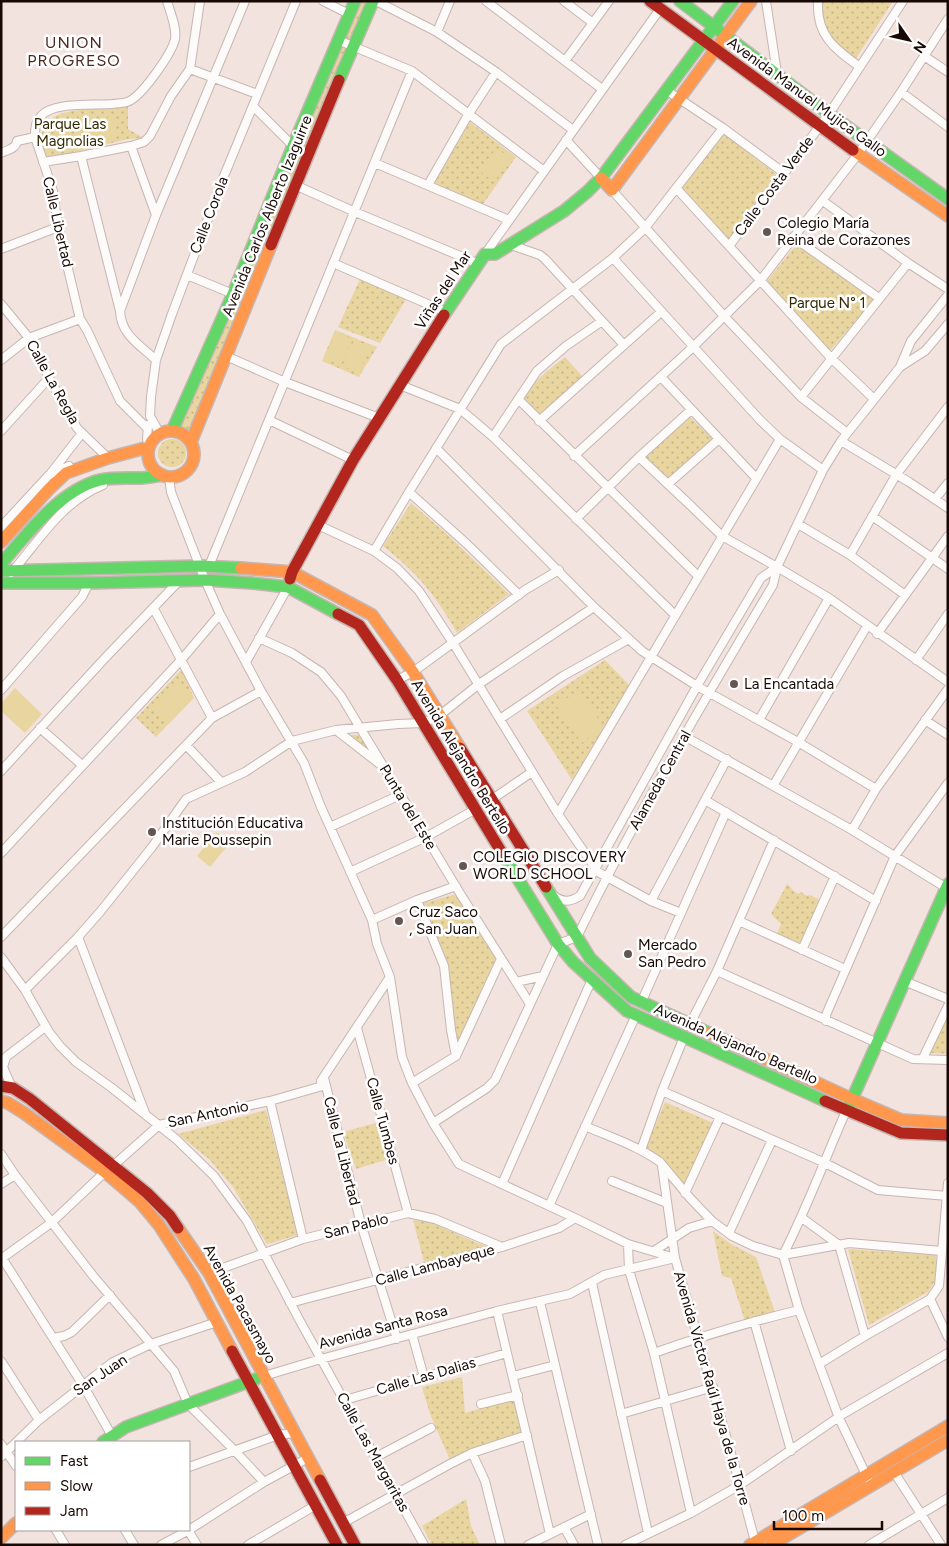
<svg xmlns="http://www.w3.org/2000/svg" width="949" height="1546" font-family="Figtree,sans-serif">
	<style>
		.green { fill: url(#green-dots) }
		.pitch { fill: #e8d59f }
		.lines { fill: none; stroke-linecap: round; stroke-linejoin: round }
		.street-casing { stroke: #c6b6b1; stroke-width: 10 }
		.fast-casing { stroke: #c6b6b1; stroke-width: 14 }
		.slow-casing { stroke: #c6b6b1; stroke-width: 14 }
		.jam-casing { stroke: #c6b6b1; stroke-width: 14 }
		.street { stroke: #fdfbfa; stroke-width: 8 }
		.fast { stroke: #63d668; stroke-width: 11 }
		.slow { stroke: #ff974d; stroke-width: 11 }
		.jam { stroke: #b3261e; stroke-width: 11 }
		.poi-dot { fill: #655551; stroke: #fff; stroke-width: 2 }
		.labels { text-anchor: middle; stroke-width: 5; stroke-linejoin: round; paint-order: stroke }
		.street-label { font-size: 15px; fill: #190905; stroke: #fff }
		.park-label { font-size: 15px; fill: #332a00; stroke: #fff }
		.poi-label { font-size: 15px; fill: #190905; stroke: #fff; text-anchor: start }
		.neighbourhood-label { font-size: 16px; letter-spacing: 1px; fill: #4e281d; stroke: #fff }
	</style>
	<defs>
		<pattern id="green-dots" width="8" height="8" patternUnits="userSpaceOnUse" patternTransform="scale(1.25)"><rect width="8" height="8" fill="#e8d59f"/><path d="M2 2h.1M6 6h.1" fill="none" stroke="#c6b687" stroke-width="1.8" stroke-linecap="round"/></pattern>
	</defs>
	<rect width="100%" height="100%" fill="#f3e3de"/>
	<path class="green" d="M361 1H368L189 432 178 428Z
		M823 1H893L855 60C836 45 816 28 823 1Z
		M128 107V129L144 138 128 139 47 159C22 99 95 112 128 107Z
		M470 122 516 157 483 204 434 183Z
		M723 133 777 175 729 240 682 188Z
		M797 244 874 299 830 351 766 282Z
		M360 279 406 299 380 343 338 327Z
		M335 330 377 347 359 377 322 361Z
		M565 357 584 378 541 417 524 398C533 380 550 369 565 357Z
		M690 417 713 439 668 478 646 457Z
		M158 453a14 14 0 1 1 28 0a14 14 0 1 1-28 0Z
		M411 503 448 535 509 594 457 633C436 595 417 573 383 546Z
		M605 660 630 686 572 780 527 711Z
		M182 669 194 698 156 737 136 718Z
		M347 735H361L374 756Z
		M787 884C792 887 791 890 798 894L801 892 807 896 810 895 822 901 802 945 777 934 781 924 771 914Z
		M456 894 496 959 483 986 456 1056 448 964 424 903Z
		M948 1014V1054L931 1053Z
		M665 1102 713 1123 685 1186 663 1158 646 1147Z
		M266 1110 298 1235 267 1244 233 1187 209 1159 178 1134Z
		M379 1122 389 1159 356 1169 343 1132Z
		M413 1220 431 1222 477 1243 490 1247 424 1262Z
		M713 1231 731 1244 756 1257 775 1312 745 1321 731 1278 722 1276Z
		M848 1249 936 1255V1280L928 1292 869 1325Z
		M462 1377 465 1413 516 1398 525 1432 450 1460 430 1414 422 1387Z
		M466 1499 471 1526 480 1545H432L422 1526Z"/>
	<path class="pitch" d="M113 117 115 140 84 142 82 120Z
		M496 148 511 158 494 182 480 171Z
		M336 332 352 339 341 365 325 359Z
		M354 340 370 346 359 373 343 366Z
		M177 683 190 697 167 720 154 707Z
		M15 688 42 714 25 733 1 711V704Z
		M580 690 603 726 582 743 556 705Z
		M217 832 230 843 210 867 197 856Z"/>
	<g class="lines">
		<defs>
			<path id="street" d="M323 1 349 14
				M376 1 437 32 496 72 573 130
				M486 1 602 89
				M564 1 593 23
				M766 1 777 73
				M818 1C816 36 835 49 860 67
				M437 32 450 1
				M338 40 412 71 544 171
				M924 56 948 72
				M565 61 609 1
				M190 69 257 94
				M666 90 723 128 784 173
				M901 92 948 127
				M253 106 293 146 308 153
				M566 140 601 178
				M131 146 156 215
				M1 153C7 150 16 149 17 141L35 137
				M81 156 120 311C121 335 140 345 156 360
				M43 162 81 156 131 146 144 142 150 136 171 96 190 69 200 1
				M375 163 509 220
				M295 185 355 212 465 258 478 264
				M428 185 468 115 496 72
				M677 189 831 358 874 399
				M612 190 724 316 801 397 847 433
				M823 201 908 263 948 289
				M793 237 879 298
				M511 245 540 255 545 259 624 345
				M729 246 829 114 903 1
				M1 249 58 227
				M485 254 660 9
				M613 258 760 420 780 439 823 470
				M333 263 446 312
				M187 275 233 294
				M1 304 29 338 49 378 77 428 108 458
				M120 311 156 215 245 1
				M226 356 285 382 379 418
				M1 360 29 338 80 319
				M900 367 925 351 948 324
				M661 377 756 478
				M400 385 460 409 493 437 675 615
				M801 397 908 263
				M518 399 698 576
				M269 420 353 460
				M539 421 661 312
				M148 425 147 439 149 447
				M147 428 120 401 87 330 80 319 58 227 53 191 35 137C35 130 35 122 41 116 56 99 105 108 127 102 141 98 172 53 175 39 177 27 170 12 167 1
				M1 431 49 378
				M160 434 150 416 151 397 156 360 172 314 224 176 296 1
				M493 437 537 371 566 346 602 321
				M841 441 909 482 948 508
				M436 448 594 607 642 651 697 686 798 742 876 789
				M574 456 693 347 760 281 858 154 901 92 948 19
				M639 457 689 504 722 536 777 567 829 598 948 682
				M51 473 82 433
				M169 477 171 492 205 580 220 614 261 691 304 763 321 807 372 920 377 944 390 977 402 1057 412 1083 433 1123 459 1164 575 1218 628 1244 675 1258
				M668 484 719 439
				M409 492 467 544 519 595
				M935 499 948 483
				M872 516 948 569
				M576 519 639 457 691 410
				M798 524 850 555 905 595
				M318 525 374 551 397 568 419 591 453 643 558 814 598 872 651 901 681 913
				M1 527 49 475 69 466
				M374 551 409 492 501 344 613 258 645 228 723 128
				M850 555 896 475 948 407
				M209 566 412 71
				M11 573C39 541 61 502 103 485
				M154 609 212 718
				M877 634 948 536
				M259 638 292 653 321 672 341 696 461 895 530 1004
				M916 660 948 614
				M246 662 288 587
				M397 680 413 672 525 590 559 570
				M1 690 82 597 89 583
				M500 719 563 676 629 639
				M759 720 829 598
				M925 720 948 735
				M40 728 82 765
				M336 730 381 765
				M684 736 852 830 945 887
				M186 745 221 782
				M1 771 106 657 179 581
				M773 786 867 626
				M491 800 532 772
				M705 800 876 901
				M558 814 780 439
				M330 827 400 795
				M852 830 876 789 948 689
				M1 853 182 659 220 614
				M350 872 426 837 476 809
				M553 895C563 903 570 902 580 896L697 686 761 578 777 567
				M417 900 444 966 451 1030 456 1056
				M651 901 727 759
				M372 920 417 900 456 886
				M739 921 845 969
				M1 937 212 718 261 691
				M78 937 145 1113
				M802 950 835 876
				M1 957 25 990 49 1032 60 1046 76 1062 112 1088 176 1139 214 1176 247 1221 300 1321 424 1545
				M717 971 913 1059 948 1060
				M904 981 948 999
				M516 982 543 976
				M25 990 78 937 100 912 152 847 186 799 245 772 292 741 336 730 398 724 423 723 439 716 479 684 594 607
				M641 1003 726 812
				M826 1021V1015L895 856 948 783
				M690 1024 717 971 774 840
				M357 1028 408 1213
				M923 1058 948 1006
				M324 1078 361 1224 397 1339
				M321 1081 390 977
				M412 1083 456 1056 501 959
				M13 1088 9 1081 3 1067 6 1057 45 1027
				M662 1091 823 1162 878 1190 947 1196
				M270 1101 303 1239
				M846 1111C825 1159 807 1208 783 1255L799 1310 839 1418 868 1479
				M433 1123 487 1088 495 1080 558 944 577 937C636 816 704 700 773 585L777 567 823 470 841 441 900 367 911 341 948 295
				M585 1126C610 1137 638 1146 660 1162L690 1198 712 1221 732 1236 753 1246 783 1255 849 1243 942 1251
				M641 1150 662 1091 684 1037
				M1 1154 15 1175 94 1277 174 1371 188 1404 235 1451 264 1482
				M114 1165 159 1125 270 1101 326 1085
				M662 1166 675 1258 740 1485 756 1545
				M612 1181 667 1203
				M948 1183 939 1286 930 1299 948 1337
				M1 1184 15 1175
				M502 1184 592 979
				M685 1193 720 1117
				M549 1206 636 1015
				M802 1218 839 1245 865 1336
				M729 1233 772 1140
				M628 1244 629 1270 654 1353 691 1513
				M654 1251 689 1228 712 1221
				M2 1258 83 1385 112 1436
				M1 1259 51 1223 105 1172
				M209 1273 303 1239 408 1213 435 1219 502 1247
				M592 1283 648 1533
				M540 1302 598 1545
				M290 1303 502 1247 559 1228 575 1218
				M497 1311 550 1534
				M755 1321 756 1328 791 1451
				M412 1334 424 1377
				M53 1338 64 1336 72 1332 110 1295
				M654 1353C702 1336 750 1322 799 1310
				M1 1361 39 1420
				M819 1364 865 1336 930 1299
				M264 1376 321 1359 497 1311 570 1294 604 1275 675 1258
				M513 1376 555 1365
				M345 1400 507 1353
				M481 1404 518 1395
				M621 1414 713 1387
				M1 1444 16 1466
				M472 1453 485 1481 501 1545
				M1 1457 39 1420 113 1362 151 1344 217 1322
				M376 1457 431 1428
				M189 1467 278 1435 294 1433
				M894 1472 941 1545
				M343 1523 450 1464 472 1453 527 1435
				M564 1527 574 1545
				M56 1530 65 1545
				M125 1530 134 1545
				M188 1530 197 1545
				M189 1530 264 1482 308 1458
				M161 1545 189 1530
				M248 1545 316 1505
				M528 1545 591 1514
				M625 1545 691 1513 740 1485 843 1414 948 1353
				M869 1545 948 1498"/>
			<path id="fast" d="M680 1 829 114 948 199
				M339 80 373 1
				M444 315 485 254H495L564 211 587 192 601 178 733 1
				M172 431 233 294 293 146 355 1
				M1 564C27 534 60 490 100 480 113 477 126 478 139 478 147 478 154 476 162 475
				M1 571 200 566 241 568
				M1 583H89L205 580 252 583 288 587 338 614
				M502 853 558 944 573 962 627 1011 825 1101
				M546 887 590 958 631 997 709 1033
				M849 1106 948 884
				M103 1442 126 1427 256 1379"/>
			<path id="slow" d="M853 150 948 216
				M601 178 612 190 751 1
				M148 454a23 23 0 1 1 46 0a23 23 0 1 1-46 0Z
				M191 442 271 245
				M1 542 48 490 66 473 108 458 149 447
				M241 568 292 572 372 615 413 672 460 748
				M709 1033 852 1099 901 1120 948 1123
				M1 1101 8 1103 24 1113 105 1172 140 1202 159 1225 194 1279 232 1351
				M178 1228 209 1273 320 1480
				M1 1538 16 1523
				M750 1545 948 1426
				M771 1545 948 1440"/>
			<path id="jam" d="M650 1 853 150
				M271 245 339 80
				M290 579 292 572 353 460 444 315
				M338 614 359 625 397 680 502 853
				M460 748 546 887
				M1 1086 13 1088 30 1099 147 1193 170 1216 178 1228
				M825 1101 901 1133 948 1135
				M232 1351 337 1545
				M320 1480 355 1545"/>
		</defs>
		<use href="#street" class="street-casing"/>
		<use href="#fast" class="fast-casing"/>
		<use href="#slow" class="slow-casing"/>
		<use href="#jam" class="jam-casing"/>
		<use href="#street" class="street"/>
		<use href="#fast" class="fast"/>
		<use href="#slow" class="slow"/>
		<use href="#jam" class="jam"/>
	</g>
	<g class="poi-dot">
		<circle cx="767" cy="232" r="5"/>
		<circle cx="734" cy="684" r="5"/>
		<circle cx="152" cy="832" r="5"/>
		<circle cx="463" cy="866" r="5"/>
		<circle cx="399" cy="921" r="5"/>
		<circle cx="628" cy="954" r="5"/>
	</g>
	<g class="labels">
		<g class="street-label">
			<text transform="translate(807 97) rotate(36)" y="5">Avenida Manuel Mujica Gallo</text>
			<text transform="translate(774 186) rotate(-53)" y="5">Calle Costa Verde</text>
			<text transform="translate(209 215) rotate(-69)" y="5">Calle Corola</text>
			<text transform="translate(267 216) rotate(-68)" y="5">Avenida Carlos Alberto Izaguirre</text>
			<text transform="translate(58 222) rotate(77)" y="5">Calle Libertad</text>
			<text transform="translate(443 290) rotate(-57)" y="5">Viñas del Mar</text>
			<text transform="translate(53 382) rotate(61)" y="5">Calle La Regla</text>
			<text transform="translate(461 757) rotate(59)" y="5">Avenida Alejandro Bertello</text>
			<text transform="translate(660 780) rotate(-61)" y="5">Alameda Central</text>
			<text transform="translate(408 807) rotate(59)" y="5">Punta del Este</text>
			<text transform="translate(736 1044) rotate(24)" y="5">Avenida Alejandro Bertello</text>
			<text transform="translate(208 1114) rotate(-12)" y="5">San Antonio</text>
			<text transform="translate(383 1121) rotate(75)" y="5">Calle Tumbes</text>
			<text transform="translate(342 1151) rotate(76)" y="5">Calle La Libertad</text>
			<text transform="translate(356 1226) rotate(-14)" y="5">San Pablo</text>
			<text transform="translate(435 1265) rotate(-15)" y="5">Calle Lambayeque</text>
			<text transform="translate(240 1304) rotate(61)" y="5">Avenida Pacasmayo</text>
			<text transform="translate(383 1327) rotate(-15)" y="5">Avenida Santa Rosa</text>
			<text transform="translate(100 1375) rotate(-34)" y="5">San Juan</text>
			<text transform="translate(426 1376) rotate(-16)" y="5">Calle Las Dalias</text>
			<text transform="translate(712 1388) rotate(74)" y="5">Avenida Víctor Raúl Haya de la Torre</text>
			<text transform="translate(373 1452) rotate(61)" y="5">Calle Las Margaritas</text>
		</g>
		<g class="park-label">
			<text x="70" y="129">Parque Las<tspan x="70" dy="17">Magnolias</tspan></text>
			<text x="827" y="308">Parque N° 1</text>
		</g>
		<g class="poi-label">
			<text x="777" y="228">Colegio María<tspan x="777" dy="17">Reina de Corazones</tspan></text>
			<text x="744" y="689">La Encantada</text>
			<text x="162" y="828">Institución Educativa<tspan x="162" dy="17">Marie Poussepin</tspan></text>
			<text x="473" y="862">COLEGIO DISCOVERY<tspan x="473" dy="17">WORLD SCHOOL</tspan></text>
			<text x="409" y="917">Cruz Saco<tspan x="409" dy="17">, San Juan</tspan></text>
			<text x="638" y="950">Mercado<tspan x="638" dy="17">San Pedro</tspan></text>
		</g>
		<g class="neighbourhood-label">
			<text x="74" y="48">UNION<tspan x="74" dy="18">PROGRESO</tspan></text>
		</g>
	</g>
	<rect width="949" height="1546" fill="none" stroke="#190905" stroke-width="5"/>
	<rect x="15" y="1441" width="175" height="90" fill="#ffffff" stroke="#a39d9b"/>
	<rect x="25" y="1457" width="25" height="8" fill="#63d668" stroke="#a39d9b"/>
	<text x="60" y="1466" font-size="15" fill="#190905">Fast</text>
	<rect x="25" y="1482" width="25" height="8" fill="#ff974d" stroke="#a39d9b"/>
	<text x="60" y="1491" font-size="15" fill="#190905">Slow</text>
	<rect x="25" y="1507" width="25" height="8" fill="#b3261e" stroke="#a39d9b"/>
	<text x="60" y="1516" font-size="15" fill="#190905">Jam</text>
	<g transform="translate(909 40) rotate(124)" stroke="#ffffff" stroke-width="4" paint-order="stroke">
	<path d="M0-4L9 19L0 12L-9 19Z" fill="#190905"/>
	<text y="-8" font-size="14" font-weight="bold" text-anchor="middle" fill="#190905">N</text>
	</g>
	<path d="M774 1521v8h108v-8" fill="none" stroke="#190905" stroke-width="2.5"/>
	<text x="782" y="1521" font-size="15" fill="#190905" stroke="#ffffff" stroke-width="4" paint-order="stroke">100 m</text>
</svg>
